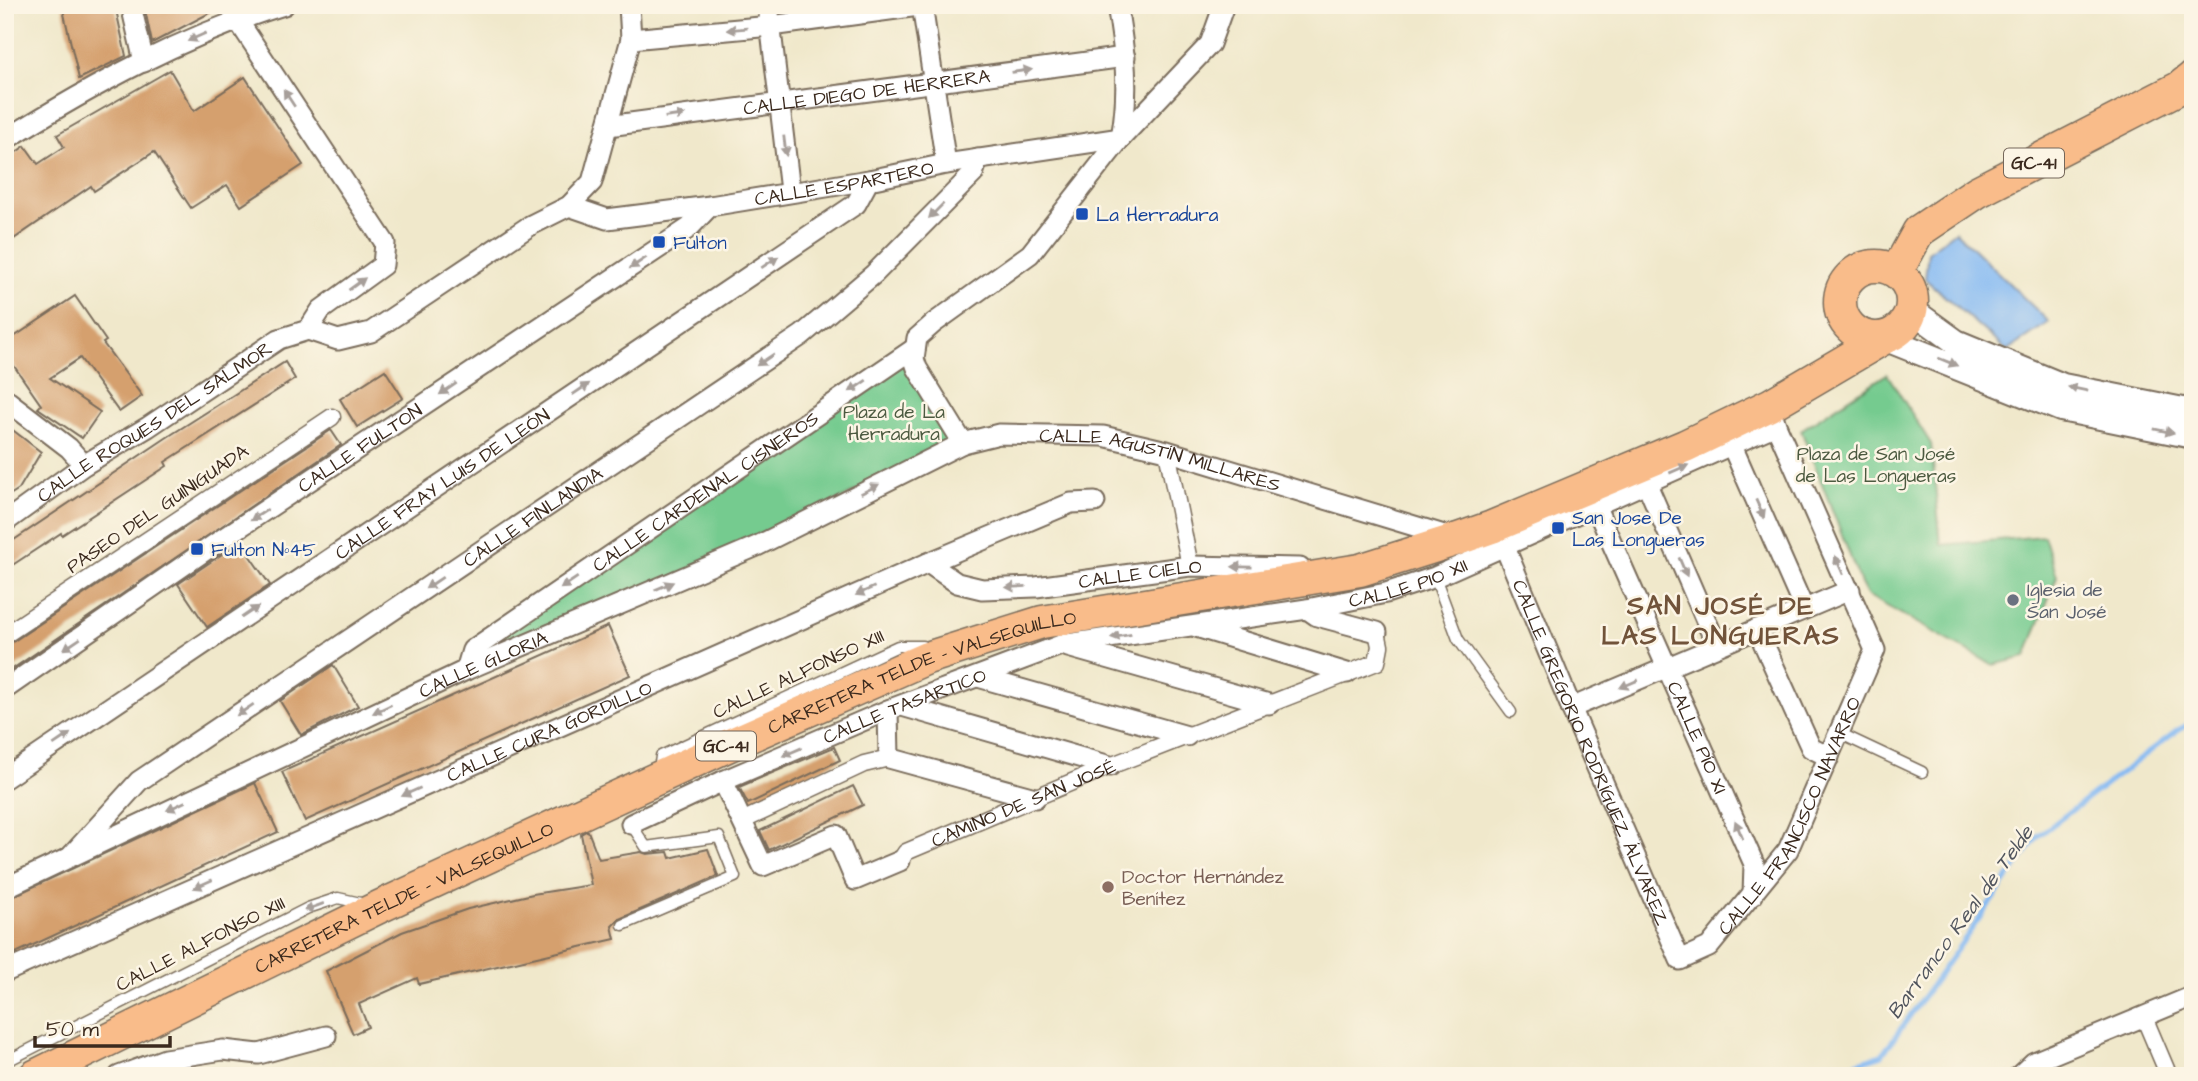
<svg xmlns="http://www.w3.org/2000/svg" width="2198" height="1081" font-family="'Architects Daughter',sans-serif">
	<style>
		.green { fill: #75cb8f; stroke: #587a56; stroke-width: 2 }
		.water { fill: #85baf3; stroke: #607288; stroke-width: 2 }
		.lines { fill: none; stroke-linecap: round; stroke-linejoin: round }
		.stream { stroke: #85baf3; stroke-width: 5 }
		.building { fill: #d5a06e }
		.service-casing { stroke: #7a6c5b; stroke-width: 13 }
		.pedestrian-casing { stroke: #7a6c5b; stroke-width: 19 }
		.minor-casing { stroke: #7a6c5b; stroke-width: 23 }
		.tertiary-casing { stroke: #7a6c5b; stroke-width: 28 }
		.primary-casing { stroke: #7a6c5b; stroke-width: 35 }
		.service { stroke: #fff; stroke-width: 10 }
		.pedestrian { stroke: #fff; stroke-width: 16 }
		.minor { stroke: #fff; stroke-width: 19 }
		.tertiary { stroke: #fff; stroke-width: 24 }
		.primary { stroke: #f9bc8a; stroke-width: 32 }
		.oneway { fill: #a79f9a }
		.transit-dot { fill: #1a4fb4; stroke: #fcf5e5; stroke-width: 2.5 }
		.worship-dot { fill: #6b7280; stroke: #fcf5e5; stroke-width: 2.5 }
		.education-dot { fill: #8d6e63; stroke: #fcf5e5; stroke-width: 2.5 }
		.labels { text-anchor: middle; stroke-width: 5; stroke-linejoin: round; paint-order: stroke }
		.shield { fill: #fcf5e5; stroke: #75675a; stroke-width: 2 }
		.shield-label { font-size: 18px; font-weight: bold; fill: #3b2a1e }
		.street-label { font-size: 19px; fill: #3b2a1e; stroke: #fcf5e5 }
		.transit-label { font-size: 19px; fill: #164399; stroke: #fcf5e5; text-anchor: start }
		.park-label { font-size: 19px; fill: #4c5a40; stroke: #fcf5e5 }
		.worship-label { font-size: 19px; fill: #5b616d; stroke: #fcf5e5; text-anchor: start }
		.education-label { font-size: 19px; fill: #785e54; stroke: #fcf5e5; text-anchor: start }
		.water-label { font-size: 21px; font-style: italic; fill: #51555e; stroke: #fcf5e5 }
		.district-label { font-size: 26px; font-weight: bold; letter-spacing: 2px; fill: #71533a; stroke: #fcf5e5 }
	</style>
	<rect width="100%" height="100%" fill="#fcf5e5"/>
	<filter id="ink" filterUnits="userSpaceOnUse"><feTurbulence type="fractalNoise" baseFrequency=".0143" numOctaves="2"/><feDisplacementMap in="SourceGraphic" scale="14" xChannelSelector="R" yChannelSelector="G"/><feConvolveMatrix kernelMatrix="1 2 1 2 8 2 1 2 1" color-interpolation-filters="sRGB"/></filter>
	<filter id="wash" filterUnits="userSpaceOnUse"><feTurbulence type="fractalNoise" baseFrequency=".00686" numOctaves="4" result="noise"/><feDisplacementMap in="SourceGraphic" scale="28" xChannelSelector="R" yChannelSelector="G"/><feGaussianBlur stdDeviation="1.57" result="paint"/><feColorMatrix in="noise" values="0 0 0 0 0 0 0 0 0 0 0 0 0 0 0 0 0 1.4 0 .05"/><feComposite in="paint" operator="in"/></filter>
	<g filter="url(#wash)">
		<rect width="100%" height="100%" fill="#f0e8cb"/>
		<path class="green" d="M909 359 956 440 757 542 476 661V651Z
			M1887 374 1931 444 1941 545 2044 536 2057 576 2026 657 1993 665 1867 595 1861 584 1801 430Z"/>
		<path class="water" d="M1955 231 2049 322 2007 351 1925 279 1928 252Z"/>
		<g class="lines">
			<path class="stream" d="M1815 1076 1882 1055 2038 836 2178 730 2193 722"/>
		</g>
		<g id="blocks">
			<path class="building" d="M62 5H115L126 56 79 79Z
				M144 5H225L152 43Z
				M170 70 194 111 245 77 303 165 241 206 227 185 191 208 154 152 94 191 91 186 5 245V160L25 146 38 164 64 147 57 135Z
				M75 296 106 341 103 343 142 396 119 412 80 358 50 378 100 412 82 438 38 408 41 405 5 353V343Z
				M285 362 295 379 165 462 167 466 62 535 61 533 5 570V546L166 438Z
				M385 370 403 398 357 427 340 399Z
				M5 424 41 452 19 489 5 498Z
				M331 430 341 445 5 674V647Z
				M240 542 270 585 207 627 178 584Z
				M608 626 630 675 305 821 282 772Z
				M333 665 358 706 301 735 280 701Z
				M834 747 840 760 748 804 739 787Z
				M255 783 278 832 5 958V900Z
				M853 786 863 805 769 850 760 831Z
				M586 831H588L599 859 641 852 647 854 668 852 670 858 708 849 718 876 619 919 612 926 615 939 419 984 417 978 359 1004 368 1027 353 1034 326 971 402 932 468 909 533 894 591 885 581 834Z"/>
		</g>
	</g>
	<g filter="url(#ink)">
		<use href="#blocks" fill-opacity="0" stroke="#7a6c5b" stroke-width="2"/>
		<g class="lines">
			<defs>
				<path id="service" d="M1435 577 1458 639 1511 712
					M1839 733 1922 772
					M659 771 661 756 898 646H922L924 651
					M623 925 735 877 719 837 646 847 631 824
					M5 1062 308 908 338 898 365 904"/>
				<g id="pedestrian">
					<path d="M1167 451 1190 566"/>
					<path d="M5 635 332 417"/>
					<path d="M742 821 864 764 889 758"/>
					<path id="s1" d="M900 861 906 852 1110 766 1377 662 1380 646 1377 632"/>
					<path d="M2144 1017 2169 1076"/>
				</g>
				<g id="minor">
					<path d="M131 5 144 62"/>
					<path d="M768 5 790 191"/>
					<path d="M922 5 946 164"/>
					<path d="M1117 5C1125 54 1130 89 1121 138"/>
					<path id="s2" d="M1224 5 1210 44 1121 138 1030 254 934 323 917 338 914 359 917 368 963 443 999 434 1103 436 1167 451 1454 538"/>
					<path d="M237 19 385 243 383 265 321 310 308 330"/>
					<path d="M631 39 771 26 926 5"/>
					<path id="s3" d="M608 126 1125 57"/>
					<path d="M5 140C93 85 184 35 284 5"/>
					<path id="s4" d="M569 206 607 219 710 206 869 180 946 164 1121 138"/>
					<path d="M5 399 69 448 84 465"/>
					<path d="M1732 446 1804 609"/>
					<path d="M1646 482 1717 646"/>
					<path id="s5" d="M1595 505 1754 864 1753 895"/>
					<path id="s6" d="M5 522 84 465 148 427 279 339 308 330 338 340 371 332 531 225 569 206 592 182 631 39 629 5"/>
					<path id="s7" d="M1497 534 1504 545 1578 724 1680 960 1709 947 1788 850 1875 650 1776 425"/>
					<path id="s8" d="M928 563 957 583 982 589 1036 587 1190 566 1300 568"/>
					<path d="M1307 609 1317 616 1377 632"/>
					<path d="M1196 627 1347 673"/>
					<path d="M1757 629 1811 748 1829 757"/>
					<path d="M1068 647 1269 704"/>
					<path id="s9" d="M466 670 472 650 915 348"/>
					<path d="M978 677 1187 736"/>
					<path id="s10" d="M5 689 222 539 689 228 710 206"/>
					<path d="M902 706 1110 766"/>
					<path d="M1571 708 1850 590"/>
					<path d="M888 710 889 758 1035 798"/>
					<path id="s11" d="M5 778 856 204 869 180"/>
					<path d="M723 781 763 866 836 835 855 880 900 861"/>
					<path id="s12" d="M631 824 723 781 888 710 1061 645 1307 609 1386 593 1435 577 1776 425 1770 405"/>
					<path id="s13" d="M72 855 139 781 802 335 874 274 973 174 978 159"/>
					<path id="s14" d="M5 888 466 670 757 546 963 443"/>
					<path id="s15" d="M5 972 928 563 1071 503 1095 502"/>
					<path d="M119 1076 165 1059 223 1050 259 1054 326 1036"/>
					<path d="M2019 1076 2034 1062 2193 996"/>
				</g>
				<path id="tertiary" d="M1912 310 1956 342 2063 386 2193 412
					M1884 338 2061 409 2193 436"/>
				<g id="primary">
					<circle cx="1876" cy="302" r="36"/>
					<path d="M1897 271 1919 231 1977 192 2179 88 2193 77"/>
					<path id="s16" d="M35 1076 379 907 727 746 927 658 1042 622 1360 570 1458 539 1492 527 1685 446 1770 405 1884 338"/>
				</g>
			</defs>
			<use href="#service" class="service-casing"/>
			<use href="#pedestrian" class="pedestrian-casing"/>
			<use href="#minor" class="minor-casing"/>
			<use href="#tertiary" class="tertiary-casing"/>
			<use href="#primary" class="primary-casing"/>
			<use href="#service" class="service"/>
			<use href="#pedestrian" class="pedestrian"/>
			<use href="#minor" class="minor"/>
			<use href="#tertiary" class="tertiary"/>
			<use href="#primary" class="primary"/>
		</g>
		<defs><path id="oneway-solid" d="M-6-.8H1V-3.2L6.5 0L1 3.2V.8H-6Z" transform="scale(1.75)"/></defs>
		<g class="oneway">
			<use href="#oneway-solid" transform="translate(737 29) rotate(175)"/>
			<use href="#oneway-solid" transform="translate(197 37) rotate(156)"/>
			<use href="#oneway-solid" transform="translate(1022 71) rotate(-8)"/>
			<use href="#oneway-solid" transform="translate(289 98) rotate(-123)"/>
			<use href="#oneway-solid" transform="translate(675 116) rotate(-8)"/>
			<use href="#oneway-solid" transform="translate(785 146) rotate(83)"/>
			<use href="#oneway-solid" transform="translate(936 211) rotate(135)"/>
			<use href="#oneway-solid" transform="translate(770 262) rotate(-34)"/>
			<use href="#oneway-solid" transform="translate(638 263) rotate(146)"/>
			<use href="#oneway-solid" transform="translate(357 284) rotate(-36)"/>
			<use href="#oneway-solid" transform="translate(765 360) rotate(146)"/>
			<use href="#oneway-solid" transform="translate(1948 362) rotate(22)"/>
			<use href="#oneway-solid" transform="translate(858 386) rotate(146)"/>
			<use href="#oneway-solid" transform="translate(448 389) rotate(146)"/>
			<use href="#oneway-solid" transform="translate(581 389) rotate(-34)"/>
			<use href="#oneway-solid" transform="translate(2078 389) rotate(-168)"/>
			<use href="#oneway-solid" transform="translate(2164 431) rotate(12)"/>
			<use href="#oneway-solid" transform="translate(1679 469) rotate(-23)"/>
			<use href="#oneway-solid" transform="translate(870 489) rotate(-27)"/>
			<use href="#oneway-solid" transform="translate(1760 509) rotate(66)"/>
			<use href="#oneway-solid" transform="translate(259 515) rotate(147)"/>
			<use href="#oneway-solid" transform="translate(1839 565) rotate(-114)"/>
			<use href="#oneway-solid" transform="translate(1242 567) rotate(-179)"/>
			<use href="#oneway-solid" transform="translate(1683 567) rotate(67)"/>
			<use href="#oneway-solid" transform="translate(434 583) rotate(146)"/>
			<use href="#oneway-solid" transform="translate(569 583) rotate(146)"/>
			<use href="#oneway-solid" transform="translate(664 586) rotate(-23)"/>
			<use href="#oneway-solid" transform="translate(1016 587) rotate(177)"/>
			<use href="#oneway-solid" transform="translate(865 591) rotate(156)"/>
			<use href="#oneway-solid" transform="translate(250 612) rotate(-34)"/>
			<use href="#oneway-solid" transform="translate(1121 636) rotate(171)"/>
			<use href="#oneway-solid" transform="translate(72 644) rotate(146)"/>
			<use href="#oneway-solid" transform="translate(1629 684) rotate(157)"/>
			<use href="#oneway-solid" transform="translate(382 709) rotate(155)"/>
			<use href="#oneway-solid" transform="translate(245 710) rotate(146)"/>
			<use href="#oneway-solid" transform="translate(62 739) rotate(-34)"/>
			<use href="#oneway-solid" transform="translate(792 752) rotate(157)"/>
			<use href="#oneway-solid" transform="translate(411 792) rotate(156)"/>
			<use href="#oneway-solid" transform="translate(176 806) rotate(155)"/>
			<use href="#oneway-solid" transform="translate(1739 830) rotate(-113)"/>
			<use href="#oneway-solid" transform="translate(203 884) rotate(156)"/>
			<use href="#oneway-solid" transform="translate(314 907) rotate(160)"/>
		</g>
	</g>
	<g class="transit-dot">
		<rect x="1075" y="207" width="14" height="14" rx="3.5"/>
		<rect x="652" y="235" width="14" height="14" rx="3.5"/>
		<rect x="1551" y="521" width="14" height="14" rx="3.5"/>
		<rect x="190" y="542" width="14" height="14" rx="3.5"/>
	</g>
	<circle class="worship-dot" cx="2013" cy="600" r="7"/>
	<circle class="education-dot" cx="1108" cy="887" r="7"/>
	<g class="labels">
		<g class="shield">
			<rect x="2004" y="148.5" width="60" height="29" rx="5"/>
			<rect x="696" y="731.5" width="60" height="29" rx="5"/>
		</g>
		<g class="shield-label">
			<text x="2034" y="169">GC-41</text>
			<text x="726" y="752">GC-41</text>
		</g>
		<g class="street-label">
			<text dy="7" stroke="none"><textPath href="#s3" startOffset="261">CALLE DIEGO DE HERRERA</textPath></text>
			<text dy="7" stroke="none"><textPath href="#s4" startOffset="280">CALLE ESPARTERO</textPath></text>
			<text dy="7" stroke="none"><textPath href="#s6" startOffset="180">CALLE ROQUES DEL SALMOR</textPath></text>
			<text dy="7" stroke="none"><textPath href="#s10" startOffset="429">CALLE FULTON</textPath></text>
			<text dy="7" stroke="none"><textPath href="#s2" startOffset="779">CALLE AGUSTÍN MILLARES</textPath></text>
			<text dy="7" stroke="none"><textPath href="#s11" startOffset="527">CALLE FRAY LUIS DE LEÓN</textPath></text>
			<text dy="7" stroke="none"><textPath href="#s9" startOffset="303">CALLE CARDENAL CISNEROS</textPath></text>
			<text transform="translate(157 508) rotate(-34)" y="7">PASEO DEL GUINIGUADA</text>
			<text dy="7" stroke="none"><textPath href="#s13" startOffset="574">CALLE FINLANDIA</textPath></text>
			<text dy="7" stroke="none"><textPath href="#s8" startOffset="220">CALLE CIELO</textPath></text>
			<text dy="7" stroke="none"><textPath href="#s12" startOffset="819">CALLE PIO XII</textPath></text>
			<text dy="7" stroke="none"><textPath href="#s14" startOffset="528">CALLE GLORIA</textPath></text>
			<text transform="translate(798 673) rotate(-25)" y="7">CALLE ALFONSO XIII</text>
			<text dy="7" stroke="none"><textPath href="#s16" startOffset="976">CARRETERA TELDE - VALSEQUILLO</textPath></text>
			<text dy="7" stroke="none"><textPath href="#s12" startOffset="298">CALLE TASARTICO</textPath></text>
			<text dy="7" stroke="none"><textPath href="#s15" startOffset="595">CALLE CURA GORDILLO</textPath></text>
			<text dy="7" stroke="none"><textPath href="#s5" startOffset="254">CALLE PÍO XI</textPath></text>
			<text dy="7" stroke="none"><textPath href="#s7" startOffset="238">CALLE GREGORIO RODRÍGUEZ ÁLVAREZ</textPath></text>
			<text dy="7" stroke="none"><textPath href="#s1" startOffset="138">CAMINO DE SAN JOSÉ</textPath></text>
			<text dy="7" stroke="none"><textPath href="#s7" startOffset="651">CALLE FRANCISCO NAVARRO</textPath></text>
			<text dy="7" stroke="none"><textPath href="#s16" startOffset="410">CARRETERA TELDE - VALSEQUILLO</textPath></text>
			<text transform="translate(200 943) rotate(-27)" y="7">CALLE ALFONSO XIII</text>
		</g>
		<g class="transit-label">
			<text x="1096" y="221">La Herradura</text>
			<text x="673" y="249">Fulton</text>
			<text x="1572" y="524">San Jose De<tspan x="1572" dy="22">Las Longueras</tspan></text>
			<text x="211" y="556">Fulton Nº45</text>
		</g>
		<g class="park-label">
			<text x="894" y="418">Plaza de La<tspan x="894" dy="22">Herradura</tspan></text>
			<text x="1876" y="460">Plaza de San José<tspan x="1876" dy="22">de Las Longueras</tspan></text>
		</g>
		<g class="worship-label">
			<text x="2027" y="596">Iglesia de<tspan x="2027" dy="22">San José</tspan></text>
		</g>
		<g class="education-label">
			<text x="1122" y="883">Doctor Hernández<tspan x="1122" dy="22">Benítez</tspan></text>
		</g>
		<g class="water-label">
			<text transform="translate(1960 922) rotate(-54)" y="7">Barranco Real de Telde</text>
		</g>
		<g class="district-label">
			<text x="1721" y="614">SAN JOSÉ DE<tspan x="1721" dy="30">LAS LONGUERAS</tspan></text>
		</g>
	</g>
	<rect width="2198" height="1081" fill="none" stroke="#fcf5e5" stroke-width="28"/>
	<path d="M35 1036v10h135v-10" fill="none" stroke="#3b2a1e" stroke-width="3.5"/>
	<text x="46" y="1036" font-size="21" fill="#3b2a1e" stroke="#fcf5e5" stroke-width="5" paint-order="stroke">50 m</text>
</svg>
